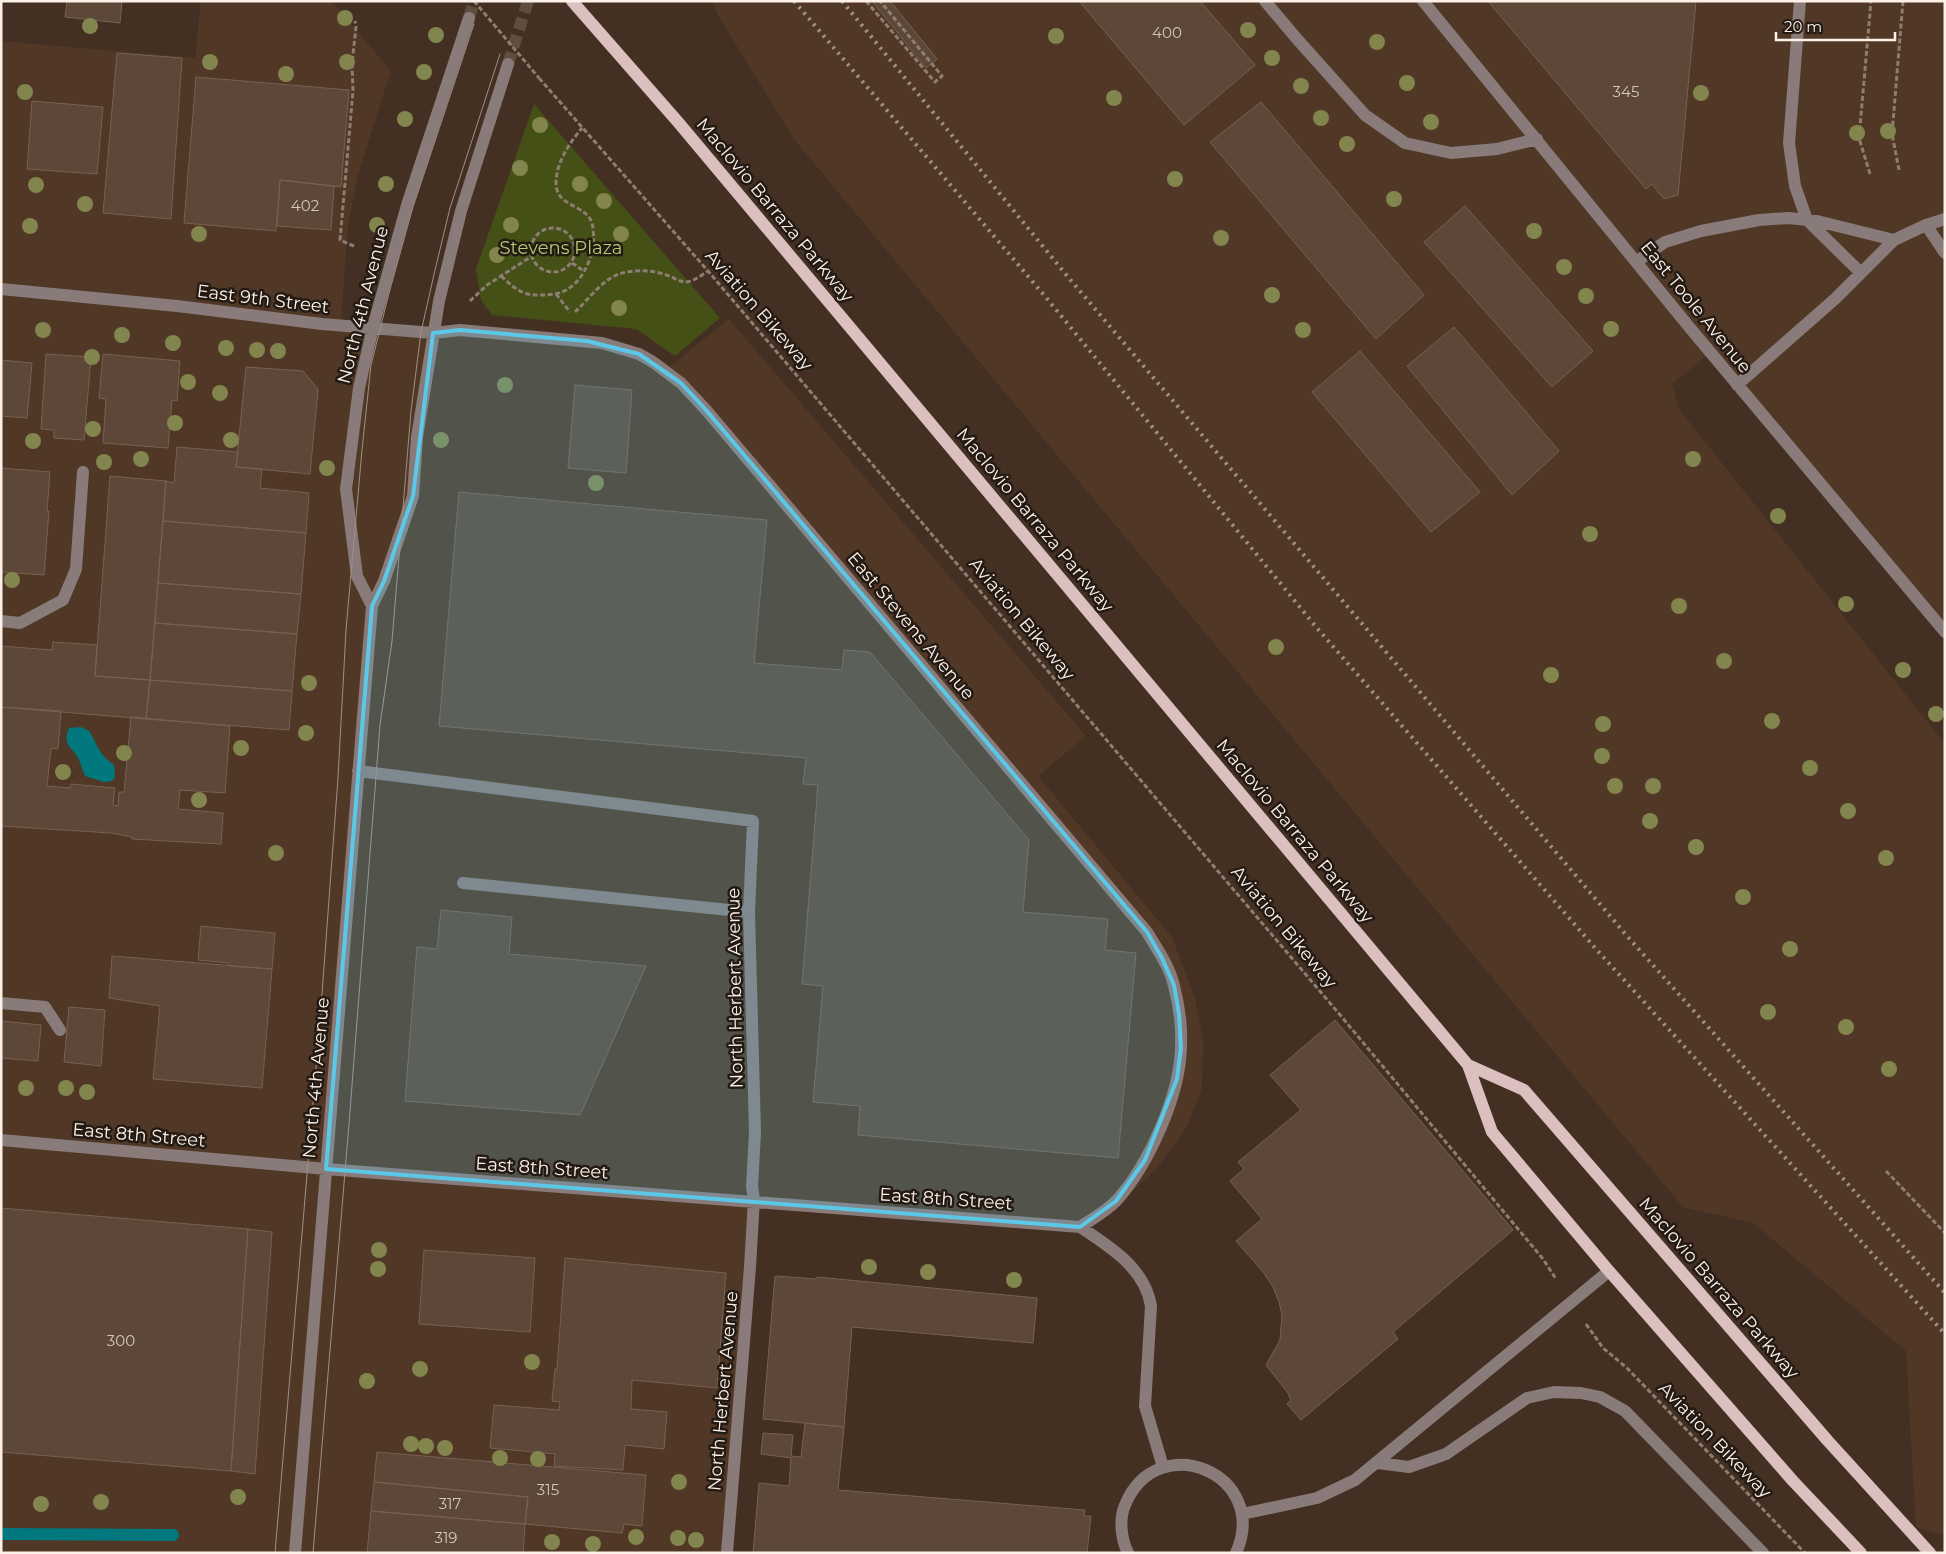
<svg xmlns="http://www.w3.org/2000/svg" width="1946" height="1554" font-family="Montserrat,sans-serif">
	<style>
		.built { fill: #513826 }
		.green { fill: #445015 }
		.water { fill: #01777e }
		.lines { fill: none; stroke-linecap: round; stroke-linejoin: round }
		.stream { stroke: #01777e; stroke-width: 12 }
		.building { fill: #5c4739; stroke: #776152 }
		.minor-tunnel { stroke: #5f4d40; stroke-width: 12; stroke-dasharray: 12 6; stroke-linecap: butt }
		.path { stroke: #8e7d71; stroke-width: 3; stroke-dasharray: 5 2.5; stroke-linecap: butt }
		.minor { stroke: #887b7a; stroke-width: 12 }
		.major { stroke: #dbc0bf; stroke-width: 12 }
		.tram { stroke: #9f8f84; stroke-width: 1 }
		.rail { stroke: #9f8f84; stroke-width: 4; stroke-dasharray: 2.5 5; stroke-linecap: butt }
		.path-bridge { stroke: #8e7d71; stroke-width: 3; stroke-dasharray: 5 2.5; stroke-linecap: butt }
		.tree { fill: #82854e }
		.marked { fill: #5bc8e7; fill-opacity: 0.2; stroke: #5bc8e7; stroke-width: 4; stroke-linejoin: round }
		.labels { text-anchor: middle; stroke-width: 5; stroke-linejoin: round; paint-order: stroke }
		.number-label { font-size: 15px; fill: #d5c6bc }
		.street-label { font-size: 18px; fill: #fdf0e7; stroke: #231a14 }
		.park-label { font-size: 18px; fill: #b5cb72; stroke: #231a14 }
	</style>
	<rect width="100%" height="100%" fill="#433022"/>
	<path class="built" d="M201 1H332L391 71 358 174 347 232 341 325 587 341 666 370 729 319 1086 736 1038 776 1172 937 1195 998 1203 1040 1202 1088 1189 1122 1178 1141 1156 1169 1136 1188 1080 1227 753 1202 727 1553H1V41L195 58Z
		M712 1H1945V632L1710 353 1672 384 1679 409 1945 744V1535L1916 1527 1906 1351 1753 1223 1683 1207 793 138 718 15Z"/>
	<path class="green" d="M534 104 720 318 675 356 636 329 492 315 481 300 476 269Z"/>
	<path class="water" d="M81 727 89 731C98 745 98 754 114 765L115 777 112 781 104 782 85 776C83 771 81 765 79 760 73 746 61 746 69 728Z"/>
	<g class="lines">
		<path class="stream" d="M1 1534 173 1535"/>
	</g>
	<path class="building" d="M67 1H122L120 23 65 17Z
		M872 1H890L937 59 926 68Z
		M1079 1H1200L1255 65 1184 125Z
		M1488 1H1696L1678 195 1664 199 1652 184 1646 189Z
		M117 53 182 58 171 219 103 213Z
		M196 77 349 90 341 187 280 180 276 231 184 223Z
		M32 101 103 107 97 174 27 169Z
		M1261 102 1424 295 1376 339 1210 142Z
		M280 180 334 186 331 230 277 226Z
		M1465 206 1593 351 1552 387 1424 242Z
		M1454 327 1559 451 1512 495 1407 366Z
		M1360 351 1480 492 1431 532 1312 392Z
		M46 354 91 357 84 440 54 438V430L41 429Z
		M103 354 180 361 177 401 172 400 168 448 103 443 106 399 99 398Z
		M1 360 32 363 27 418 1 416Z
		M246 367 303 371 318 389 310 474 236 467Z
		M575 385 632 390 626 473 568 468Z
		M177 447 238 452 236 467 262 469 260 488 309 493 306 533 163 521 166 481 174 483Z
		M1 468 50 472 47 511H49L44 575 1 572Z
		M110 476 166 481 150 680 95 676Z
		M459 492 767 520 754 663 842 670 844 650 870 652 1029 840 1023 912 1108 919 1105 950 1136 953 1118 1158 858 1135 860 1106 813 1102 823 986 802 984 818 785 803 784 806 758 439 726Z
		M163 521 306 533 301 594 158 583Z
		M158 583 301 594 297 634 155 623Z
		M155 623 297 634 292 691 150 680Z
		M53 642 97 645 95 676 150 680 146 719 1 707V646L52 650Z
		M150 680 292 691 289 730 146 719Z
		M1 707 61 711 58 749 51 748 47 786 70 788 71 784 115 788 113 805 118 806 119 792H124L131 717 230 726 225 793 180 790 178 809 223 813 221 844 132 839V837L111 833 1 826Z
		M441 910 512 917 509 954 646 966 580 1115 405 1101 417 947 437 949Z
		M201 926 275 933 272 969 229 966V963L198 960Z
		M112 956 272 969 262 1088 153 1079 160 1006 109 998Z
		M69 1007 105 1010 101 1066 64 1062Z
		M1335 1020 1513 1230 1393 1332 1398 1339 1301 1420 1287 1404 1291 1400 1288 1393 1266 1365 1280 1340 1282 1315 1279 1302 1273 1287 1264 1273 1236 1241 1262 1219 1230 1181 1244 1169 1238 1162 1301 1110 1270 1075Z
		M1 1021 41 1025 38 1061 1 1058Z
		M1 1208 248 1229 231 1471 1 1452Z
		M248 1229 272 1232 255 1474 231 1471Z
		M424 1250 535 1258 530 1332 419 1324Z
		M565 1258 726 1273 717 1388 632 1380 631 1409 667 1412 664 1449 625 1445 623 1470 554 1466 555 1454 490 1448 494 1405 559 1410 560 1402 552 1401 555 1369H557Z
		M775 1276 816 1279 817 1277 1037 1298 1033 1343 852 1327 844 1427 763 1419Z
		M805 1423 844 1427 838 1490 1085 1510 1084 1516H1091L1087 1553H753L759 1483 789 1486 791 1458 761 1454 763 1433 793 1435 791 1456 801 1457Z
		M377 1452 646 1475 642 1526 624 1524 622 1533 525 1524 528 1497 374 1482Z
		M374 1482 528 1497 525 1524 371 1511Z
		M371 1511 525 1524 523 1553H367Z"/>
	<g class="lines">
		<path class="minor-tunnel" d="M469 18 474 1
			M508 64 528 1"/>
		<path class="path" d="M866 1 935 82 942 76 880 1
			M539 78 708 271 1341 1016 1543 1259 1556 1279
			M1899 170 1892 134 1903 1
			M1870 174 1859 138 1871 1
			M531 250a22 22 0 1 1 44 0a22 22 0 1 1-44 0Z
			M354 246 340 240 353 91 352 63 356 27 355 21
			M572 263 584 271
			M501 276C513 287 522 296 540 295 551 295 563 294 572 286 589 273 597 243 592 223 586 204 555 207 556 182 557 161 569 144 582 128
			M556 294 570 312
			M470 301 487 285 532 256
			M575 312C588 300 602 280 619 274 634 269 654 270 669 276 677 279 682 284 691 281 697 279 703 274 708 271
			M1886 1171 1945 1233
			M1586 1324 1603 1348 1627 1368 1805 1553"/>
		<path class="minor" d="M1265 1 1297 39 1365 115 1405 143 1451 153 1497 149 1537 139
			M1423 1 1690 328 1945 632
			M1800 1 1789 143 1795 186 1807 220 1861 273
			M1926 225 1945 253
			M1636 262 1665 242 1701 231 1759 220 1789 218 1817 221 1894 240
			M1 289 177 306 322 324 433 333 460 330 602 343 639 354 653 362 681 383 707 411 1147 932C1157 949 1170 967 1174 986 1179 1005 1182 1027 1181 1047 1180 1095 1149 1164 1117 1200 1107 1211 1092 1219 1080 1227
			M1737 385 1836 298 1894 240 1926 225 1945 219
			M372 606 357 576 346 489 359 388 373 327 407 205 469 18
			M1 621 20 623 63 600 76 569 83 472
			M358 771 753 821 749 912 755 1132 752 1187 754 1199 750 1267 727 1553
			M463 883 749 912
			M1 1003 45 1007 60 1030
			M1 1140 326 1169 1080 1227C1110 1247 1145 1268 1151 1306L1145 1406 1163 1467
			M1378 1463 1409 1467 1446 1454 1527 1398 1554 1392 1581 1393 1600 1397 1625 1411 1763 1553
			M1242 1514 1317 1498 1355 1480 1609 1271
			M295 1553 372 606 384 581 413 496 417 437 439 301 461 211 508 64
			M1128 1553C1121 1539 1119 1519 1125 1505 1158 1426 1271 1475 1236 1553"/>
		<path class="major" d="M572 1 678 122 1468 1065 1492 1132 1609 1271 1793 1481 1861 1553
			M1468 1065 1524 1090 1828 1441 1930 1553"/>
		<path class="tram" d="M275 1553 320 1021 338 778 346 630 362 450 371 365 389 293 413 207 474 24
			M313 1553 349 1124 380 725 392 641 411 411 421 332 435 270 450 208 500 54"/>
		<path class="rail" d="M794 1 1044 295 1317 628 1596 949 1945 1334
			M842 1 1068 277 1627 936 1945 1293"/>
		<path class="path-bridge" d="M474 1 539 78"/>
	</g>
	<g class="tree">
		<circle cx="345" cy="18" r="8"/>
		<circle cx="90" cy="26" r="8"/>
		<circle cx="1248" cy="30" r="8"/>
		<circle cx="436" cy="35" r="8"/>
		<circle cx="1056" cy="36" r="8"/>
		<circle cx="1377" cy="42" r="8"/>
		<circle cx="1272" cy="58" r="8"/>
		<circle cx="210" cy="62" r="8"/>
		<circle cx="347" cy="62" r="8"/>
		<circle cx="424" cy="72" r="8"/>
		<circle cx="286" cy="74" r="8"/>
		<circle cx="1407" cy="83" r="8"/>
		<circle cx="1301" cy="86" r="8"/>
		<circle cx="25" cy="92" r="8"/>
		<circle cx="1701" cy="93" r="8"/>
		<circle cx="1114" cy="98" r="8"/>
		<circle cx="1321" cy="118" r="8"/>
		<circle cx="405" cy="119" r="8"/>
		<circle cx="1431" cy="122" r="8"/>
		<circle cx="540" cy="125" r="8"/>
		<circle cx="1888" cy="131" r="8"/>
		<circle cx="1857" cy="133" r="8"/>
		<circle cx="1347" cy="144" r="8"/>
		<circle cx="520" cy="168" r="8"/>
		<circle cx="1175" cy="179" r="8"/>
		<circle cx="386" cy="184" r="8"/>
		<circle cx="580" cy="184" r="8"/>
		<circle cx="36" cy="185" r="8"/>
		<circle cx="1394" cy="199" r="8"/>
		<circle cx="604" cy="201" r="8"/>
		<circle cx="85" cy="204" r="8"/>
		<circle cx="377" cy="225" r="8"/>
		<circle cx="511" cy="225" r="8"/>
		<circle cx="30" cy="226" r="8"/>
		<circle cx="1534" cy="231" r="8"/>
		<circle cx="199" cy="234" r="8"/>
		<circle cx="621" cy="234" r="8"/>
		<circle cx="1221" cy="238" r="8"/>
		<circle cx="497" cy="255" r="8"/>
		<circle cx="1564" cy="267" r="8"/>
		<circle cx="1272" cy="295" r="8"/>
		<circle cx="1586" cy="296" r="8"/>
		<circle cx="619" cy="308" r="8"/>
		<circle cx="1611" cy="329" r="8"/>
		<circle cx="43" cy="330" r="8"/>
		<circle cx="1303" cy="330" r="8"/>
		<circle cx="122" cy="335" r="8"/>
		<circle cx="173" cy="343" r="8"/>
		<circle cx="226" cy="348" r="8"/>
		<circle cx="257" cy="350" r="8"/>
		<circle cx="278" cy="351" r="8"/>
		<circle cx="92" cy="357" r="8"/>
		<circle cx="188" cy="382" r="8"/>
		<circle cx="505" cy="385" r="8"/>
		<circle cx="220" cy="393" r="8"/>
		<circle cx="175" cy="423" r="8"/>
		<circle cx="93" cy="429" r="8"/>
		<circle cx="231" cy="440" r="8"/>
		<circle cx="441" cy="440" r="8"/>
		<circle cx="33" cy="441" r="8"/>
		<circle cx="141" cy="459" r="8"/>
		<circle cx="1693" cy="459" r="8"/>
		<circle cx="104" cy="462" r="8"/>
		<circle cx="327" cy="468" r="8"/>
		<circle cx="596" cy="483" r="8"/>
		<circle cx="1778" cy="516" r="8"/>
		<circle cx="1590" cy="534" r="8"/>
		<circle cx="12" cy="580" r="8"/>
		<circle cx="1846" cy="604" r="8"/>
		<circle cx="1679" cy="606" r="8"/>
		<circle cx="1276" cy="647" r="8"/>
		<circle cx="1724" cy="661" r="8"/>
		<circle cx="1903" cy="670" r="8"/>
		<circle cx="1551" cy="675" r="8"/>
		<circle cx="309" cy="683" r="8"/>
		<circle cx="1936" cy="714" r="8"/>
		<circle cx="1772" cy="721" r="8"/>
		<circle cx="1603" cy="724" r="8"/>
		<circle cx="306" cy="733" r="8"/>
		<circle cx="241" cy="748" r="8"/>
		<circle cx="124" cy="753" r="8"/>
		<circle cx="1602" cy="756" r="8"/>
		<circle cx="1810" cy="768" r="8"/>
		<circle cx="63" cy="772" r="8"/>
		<circle cx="1615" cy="786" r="8"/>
		<circle cx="1653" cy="786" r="8"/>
		<circle cx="199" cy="800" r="8"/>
		<circle cx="1848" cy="811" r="8"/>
		<circle cx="1650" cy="821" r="8"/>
		<circle cx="1696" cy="847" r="8"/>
		<circle cx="276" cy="853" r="8"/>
		<circle cx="1886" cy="858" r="8"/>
		<circle cx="1743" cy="897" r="8"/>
		<circle cx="1790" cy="949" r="8"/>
		<circle cx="1768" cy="1012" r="8"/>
		<circle cx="1846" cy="1027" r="8"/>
		<circle cx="1889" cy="1069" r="8"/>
		<circle cx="26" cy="1088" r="8"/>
		<circle cx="66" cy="1088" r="8"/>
		<circle cx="87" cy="1092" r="8"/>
		<circle cx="379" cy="1250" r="8"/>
		<circle cx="869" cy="1267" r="8"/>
		<circle cx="378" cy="1269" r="8"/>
		<circle cx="928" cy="1272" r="8"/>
		<circle cx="1014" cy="1280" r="8"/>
		<circle cx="532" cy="1362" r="8"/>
		<circle cx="420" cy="1369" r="8"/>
		<circle cx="367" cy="1381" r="8"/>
		<circle cx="411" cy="1444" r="8"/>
		<circle cx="426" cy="1446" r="8"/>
		<circle cx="445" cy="1448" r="8"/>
		<circle cx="500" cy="1458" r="8"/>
		<circle cx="538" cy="1459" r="8"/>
		<circle cx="679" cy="1482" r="8"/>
		<circle cx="238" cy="1497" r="8"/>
		<circle cx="101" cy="1502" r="8"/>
		<circle cx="41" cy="1504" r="8"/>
		<circle cx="636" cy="1537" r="8"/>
		<circle cx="678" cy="1538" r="8"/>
		<circle cx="696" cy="1540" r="8"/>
		<circle cx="552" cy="1542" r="8"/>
		<circle cx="593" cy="1544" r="8"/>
	</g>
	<path class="marked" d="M460 330 587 341 639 354 681 383 707 411 1147 932 1162 958 1174 985 1179 1014 1181 1048 1177 1079 1145 1160 1116 1201 1080 1227 326 1169 372 606 384 581 413 496 433 333Z"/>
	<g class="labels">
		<g class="number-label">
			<text x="1167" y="38">400</text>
			<text x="1626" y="97">345</text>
			<text x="305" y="211">402</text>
			<text x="121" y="1346">300</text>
			<text x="548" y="1495">315</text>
			<text x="450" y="1509">317</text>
			<text x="446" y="1543">319</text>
		</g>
		<g class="street-label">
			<text transform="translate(775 210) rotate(50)" y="6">Maclovio Barraza Parkway</text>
			<text transform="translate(263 299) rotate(7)" y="6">East 9th Street</text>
			<text transform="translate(363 305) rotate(-76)" y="6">North 4th Avenue</text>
			<text transform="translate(1696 307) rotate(51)" y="6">East Toole Avenue</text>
			<text transform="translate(759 310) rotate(49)" y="6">Aviation Bikeway</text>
			<text transform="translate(1035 520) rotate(50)" y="6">Maclovio Barraza Parkway</text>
			<text transform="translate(1022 619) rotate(50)" y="6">Aviation Bikeway</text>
			<text transform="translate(911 626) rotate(50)" y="6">East Stevens Avenue</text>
			<text transform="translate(1295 831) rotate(50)" y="6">Maclovio Barraza Parkway</text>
			<text transform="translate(1284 927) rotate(50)" y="6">Aviation Bikeway</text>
			<text transform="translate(735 988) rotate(-91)" y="6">North Herbert Avenue</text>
			<text transform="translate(316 1078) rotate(-85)" y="6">North 4th Avenue</text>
			<text transform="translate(139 1135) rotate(5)" y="6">East 8th Street</text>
			<text transform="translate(542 1168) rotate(4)" y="6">East 8th Street</text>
			<text transform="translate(946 1199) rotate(4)" y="6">East 8th Street</text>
			<text transform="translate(1719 1288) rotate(49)" y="6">Maclovio Barraza Parkway</text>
			<text transform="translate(723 1391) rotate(-85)" y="6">North Herbert Avenue</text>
			<text transform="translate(1715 1440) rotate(46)" y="6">Aviation Bikeway</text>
		</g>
		<g class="park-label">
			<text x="561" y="254">Stevens Plaza</text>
		</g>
	</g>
	<rect width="1946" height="1554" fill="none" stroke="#fdf0e7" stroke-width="5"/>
	<path d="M1776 32v8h119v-8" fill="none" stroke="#fdf0e7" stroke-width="2.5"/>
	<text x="1784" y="32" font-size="15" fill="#fdf0e7" stroke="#231a14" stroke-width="4" paint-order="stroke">20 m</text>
</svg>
